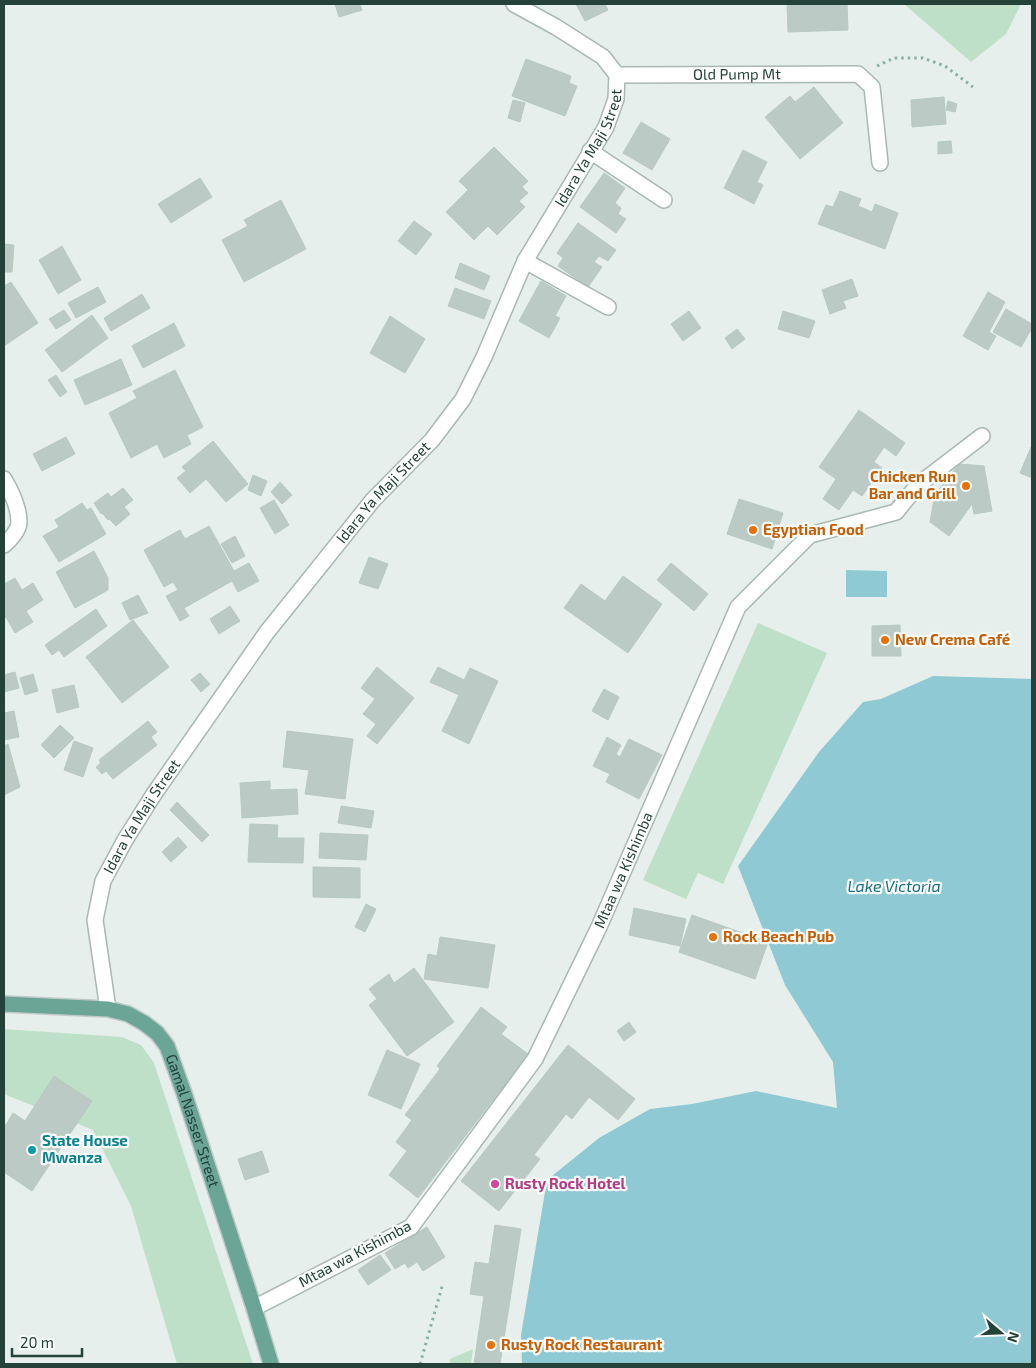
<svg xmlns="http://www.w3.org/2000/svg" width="1036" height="1368" font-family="'Exo 2',sans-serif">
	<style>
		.green { fill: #bfe0c8 }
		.water { fill: #8ec9d4 }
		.building { fill: #bbcac4; stroke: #b8c9c2 }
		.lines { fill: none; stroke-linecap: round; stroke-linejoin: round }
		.minor-casing { stroke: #a8b8b2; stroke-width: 18 }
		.major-casing { stroke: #c2cac8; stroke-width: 18 }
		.path { stroke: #86b3a5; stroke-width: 3; stroke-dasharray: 2.5 4; stroke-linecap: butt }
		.minor { stroke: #fff; stroke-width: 15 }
		.major { stroke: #6aa596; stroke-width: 15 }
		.food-dot { fill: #e8710a; stroke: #f7fbf9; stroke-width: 2 }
		.culture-dot { fill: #0f9aa8; stroke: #f7fbf9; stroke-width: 2 }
		.hotel-dot { fill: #d1479c; stroke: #f7fbf9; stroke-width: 2 }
		.labels { text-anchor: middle; stroke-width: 4.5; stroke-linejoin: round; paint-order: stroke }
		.street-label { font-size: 15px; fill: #24423a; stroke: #f7fbf9 }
		.food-label { font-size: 15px; font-weight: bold; fill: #c56008; stroke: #f7fbf9; text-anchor: start }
		.culture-label { font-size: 15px; font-weight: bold; fill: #0d838f; stroke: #f7fbf9; text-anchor: start }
		.hotel-label { font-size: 15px; font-weight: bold; fill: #b23c85; stroke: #f7fbf9; text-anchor: start }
		.water-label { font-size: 16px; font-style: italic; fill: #1c6f80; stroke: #f7fbf9 }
	</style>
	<rect width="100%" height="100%" fill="#e6efeb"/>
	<path class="green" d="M904 4H1021L1006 34 971 62Z
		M758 623 827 653 723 884 698 873 686 899 643 880Z
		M4 1029 122 1037 141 1045 154 1063 253 1364H177L131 1206 93 1130 4 1094Z
		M473 1349 471 1364H450V1359Z"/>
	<path class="water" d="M846 570 887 571V597H846Z
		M933 676 1032 679V1364H522L521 1335 547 1180 599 1138 650 1109 692 1104 756 1091 837 1108 833 1062 785 985 738 866 819 752 863 702 881 699Z"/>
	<path class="building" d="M335 4H360L362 10 339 17Z
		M576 4H605L608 10 585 21Z
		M787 4H847L848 30 788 32Z
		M526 59 571 76 569 83 577 86 565 116 512 96Z
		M814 87 843 123 800 159 765 117 790 96 795 102Z
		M944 97 946 124 912 127 911 100Z
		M513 100 525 103 520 122 508 118Z
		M948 101 957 104 955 112 946 110Z
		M641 122 670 139 652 170 623 153Z
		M951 141 952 153 938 154V142Z
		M494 147 528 181 522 187 528 193 519 201 525 207 497 235 488 226 474 240 446 212 468 190 459 181Z
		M743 150 767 162 757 182 763 185 754 204 724 188Z
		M604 173 625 188 615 203 621 208 618 214 626 219 616 233 580 207Z
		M200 178 212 197 171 223 158 204Z
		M840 191 861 199 858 206 872 212 875 204 898 213 885 249 818 224 826 205 833 207Z
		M281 200 306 249 244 282 222 240 248 226 244 220Z
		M414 221 432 234 416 255 398 241Z
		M578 223 616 250 608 261 599 256 594 262 602 267 588 287 558 266 563 258 557 253Z
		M4 244 14 245 12 272H4Z
		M62 246 81 280 58 294 39 260Z
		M460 263 490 276 484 290 455 278Z
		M852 279 858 296 843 301 846 308 830 314 822 290Z
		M541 281 566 296 555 316 560 318 549 338 519 321Z
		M11 282 38 323 4 346V286Z
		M98 287 106 302 76 318 68 303Z
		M455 288 491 301 484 319 448 306Z
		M988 292 1005 302 989 332 996 336 988 350 963 336Z
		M142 294 150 308 111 331 104 318Z
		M1006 309 1032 324V328L1021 347 993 332Z
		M64 310 71 320 56 329 49 319Z
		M689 311 701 328 683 341 671 324Z
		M783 311 815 321 809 338 778 329Z
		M92 315 108 338 62 372 45 350Z
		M390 316 425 339 405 373 370 353Z
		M174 323 185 346 143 368 132 346Z
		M737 329 745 339 732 349 725 338Z
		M121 359 132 385 85 405 74 380Z
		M175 370 203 427 187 435 191 444 164 458 157 444 131 458 109 413 137 398 133 391Z
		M56 375 67 392 60 397 48 380Z
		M859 410 905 443 896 456 884 447 874 462 882 468 862 496 853 490 839 510 823 499 836 479 819 467Z
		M66 437 75 454 42 471 33 454Z
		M213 441 248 484 226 502 206 479 190 493 177 478 186 471 182 467Z
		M1031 447 1032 448V478L1020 473Z
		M959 464 984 466 992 511 974 514 972 504 949 536 930 522 935 494Z
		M253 475 267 481 261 496 248 490Z
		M280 482 292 495 282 504 271 492Z
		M123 488 133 500 124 507 130 514 116 526 109 519 108 520 102 513 101 514 94 503 108 493 111 497Z
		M739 499 783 513 772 549 727 534Z
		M274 500 289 525 275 534 260 508Z
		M82 503 87 510 91 508 106 534 59 562 43 536 59 527 55 520Z
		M209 526 234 571 249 563 259 581 238 592 232 581 184 608 189 616 180 621 166 596 178 590 173 582 164 587 144 550 180 530 185 539Z
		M235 536 245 556 232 563 221 544Z
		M94 551 108 578V590L75 608 56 572Z
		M369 557 388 564 378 589 359 583Z
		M671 563 708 594 694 611 657 580Z
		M623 576 662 604 628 653 564 608 581 584 605 601Z
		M15 578 22 590 33 583 43 600 26 611 33 622 15 633 4 614V584Z
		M138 595 148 613 130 620 122 603Z
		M230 606 240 621 219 634 210 619Z
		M96 609 107 626 64 657 59 650 52 655 45 645Z
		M133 620 169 667 122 703 86 657Z
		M900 625 901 656H872V626Z
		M377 667 414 698 377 744 367 736 376 724 363 714 375 699 361 688Z
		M438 667 464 680 470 668 498 681 469 744 442 731 459 695 430 682Z
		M15 672 19 688 4 692V675Z
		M200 673 210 684 201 692 191 680Z
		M33 674 38 691 25 695 20 678Z
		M74 685 79 707 57 713 52 690Z
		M604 689 619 697 608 720 592 711Z
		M14 711 19 737 4 740V713Z
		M148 721 157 732 151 737 157 745 113 779 106 771 102 774 96 767 101 763 99 760Z
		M60 725 74 738 54 758 41 745Z
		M287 731 353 739 345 799 305 794 309 770 283 767Z
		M607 737 621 745 616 754 620 757 629 739 662 755 639 799 606 782 610 774 593 766Z
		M74 741 93 748 83 777 64 770Z
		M8 744 20 787 4 795V746Z
		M270 781V790L297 789 298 814 242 818 240 783Z
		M177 802 209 835 202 842 170 810Z
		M341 806 374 811 371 828 338 823Z
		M250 824 278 825 277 838H304L303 863 248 862Z
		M320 833 368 835 366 860 319 858Z
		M178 837 187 847 171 862 162 852Z
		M313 867 360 868V898L313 897Z
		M366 904 376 909 365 932 355 927Z
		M634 908 686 919 680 946 629 935Z
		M692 915 768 942 755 979 679 952Z
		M440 937 495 945 488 988 424 979 428 954 437 956Z
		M414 968 454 1022 407 1056 369 1005 377 999 369 989 389 974 394 983Z
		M481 1007 507 1027 501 1034 528 1054 418 1198 389 1175 407 1151 396 1142 412 1120 405 1115 440 1069 437 1066Z
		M629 1022 636 1032 624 1041 617 1031Z
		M568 1045 635 1099 618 1120 589 1097 572 1119 566 1114 534 1155 540 1159 499 1211 461 1181Z
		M387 1050 420 1064 401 1109 368 1095Z
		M54 1076 92 1101 32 1191 4 1172V1128L13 1113 25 1121Z
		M262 1151 269 1172 245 1180 238 1159Z
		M495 1225 521 1229 500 1364H474L484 1296 470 1294 475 1262 489 1264Z
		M427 1227 445 1257 423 1271 417 1262 408 1268 405 1263 395 1269 385 1253Z
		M380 1255 391 1270 368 1285 358 1270Z"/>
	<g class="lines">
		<defs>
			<g id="minor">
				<path id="s1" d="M617 75 858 74 872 87 880 163"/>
				<path d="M590 151 664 200"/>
				<path d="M525 261 608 307"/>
				<path d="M4 479C11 491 19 507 19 522 19 530 10 540 4 545"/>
				<path id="s2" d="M108 1009 95 920 103 881 125 840 154 794 267 632 373 500 432 440 463 399 484 357 525 261 606 127 616 99 617 75 603 57 556 27 514 4"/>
				<path id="s3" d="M254 1308 411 1227 535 1059 599 927 738 607 810 535 896 512 918 485 982 436"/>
			</g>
			<g id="major">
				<path id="s4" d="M4 1004 108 1009 128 1014 144 1023 157 1033 167 1046 184 1093 254 1308 271 1364"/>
			</g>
		</defs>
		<use href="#minor" class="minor-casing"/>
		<use href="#major" class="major-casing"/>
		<path class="path" d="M877 66 894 58H923L945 66 973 87
			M420 1364 443 1283"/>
		<use href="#minor" class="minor"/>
		<use href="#major" class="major"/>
	</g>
	<g class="food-dot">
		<circle cx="966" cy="486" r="5"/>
		<circle cx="753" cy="530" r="5"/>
		<circle cx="885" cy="640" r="5"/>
		<circle cx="713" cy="937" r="5"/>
		<circle cx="491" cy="1345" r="5"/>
	</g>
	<circle class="culture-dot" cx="32" cy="1150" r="5"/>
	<circle class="hotel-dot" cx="495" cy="1184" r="5"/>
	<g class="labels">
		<g class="street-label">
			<text dy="5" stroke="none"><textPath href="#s1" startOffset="120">Old Pump Mt</textPath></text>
			<text dy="5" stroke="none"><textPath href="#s2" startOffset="1015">Idara Ya Maji Street</textPath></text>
			<text dy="5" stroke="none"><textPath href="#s2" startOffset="610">Idara Ya Maji Street</textPath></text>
			<text dy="5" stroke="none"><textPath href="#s2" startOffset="205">Idara Ya Maji Street</textPath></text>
			<text dy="5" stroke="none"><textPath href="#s3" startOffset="594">Mtaa wa Kishimba</textPath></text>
			<text dy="5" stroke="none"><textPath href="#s4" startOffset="255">Gamal Nasser Street</textPath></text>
			<text transform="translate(355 1254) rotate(-28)" y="5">Mtaa wa Kishimba</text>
		</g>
		<g class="food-label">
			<text x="956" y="482" text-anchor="end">Chicken Run<tspan x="956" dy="17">Bar and Grill</tspan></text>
			<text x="763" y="535">Egyptian Food</text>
			<text x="895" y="645">New Crema Café</text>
			<text x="723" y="942">Rock Beach Pub</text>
			<text x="501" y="1350">Rusty Rock Restaurant</text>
		</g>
		<g class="culture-label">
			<text x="42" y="1146">State House<tspan x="42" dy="17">Mwanza</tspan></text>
		</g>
		<g class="hotel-label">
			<text x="505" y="1189">Rusty Rock Hotel</text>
		</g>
		<g class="water-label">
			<text x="894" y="892">Lake Victoria</text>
		</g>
	</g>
	<rect width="1036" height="1368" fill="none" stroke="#24423a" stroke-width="10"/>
	<g transform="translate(1001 1333) rotate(109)" stroke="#f7fbf9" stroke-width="4" paint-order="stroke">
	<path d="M0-4L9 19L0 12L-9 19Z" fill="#24423a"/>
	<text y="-8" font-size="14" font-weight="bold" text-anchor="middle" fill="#24423a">N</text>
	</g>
	<path d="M12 1348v8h70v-8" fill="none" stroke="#24423a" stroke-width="2.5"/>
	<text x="20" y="1348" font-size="15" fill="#24423a" stroke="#f7fbf9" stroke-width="4" paint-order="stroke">20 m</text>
</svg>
